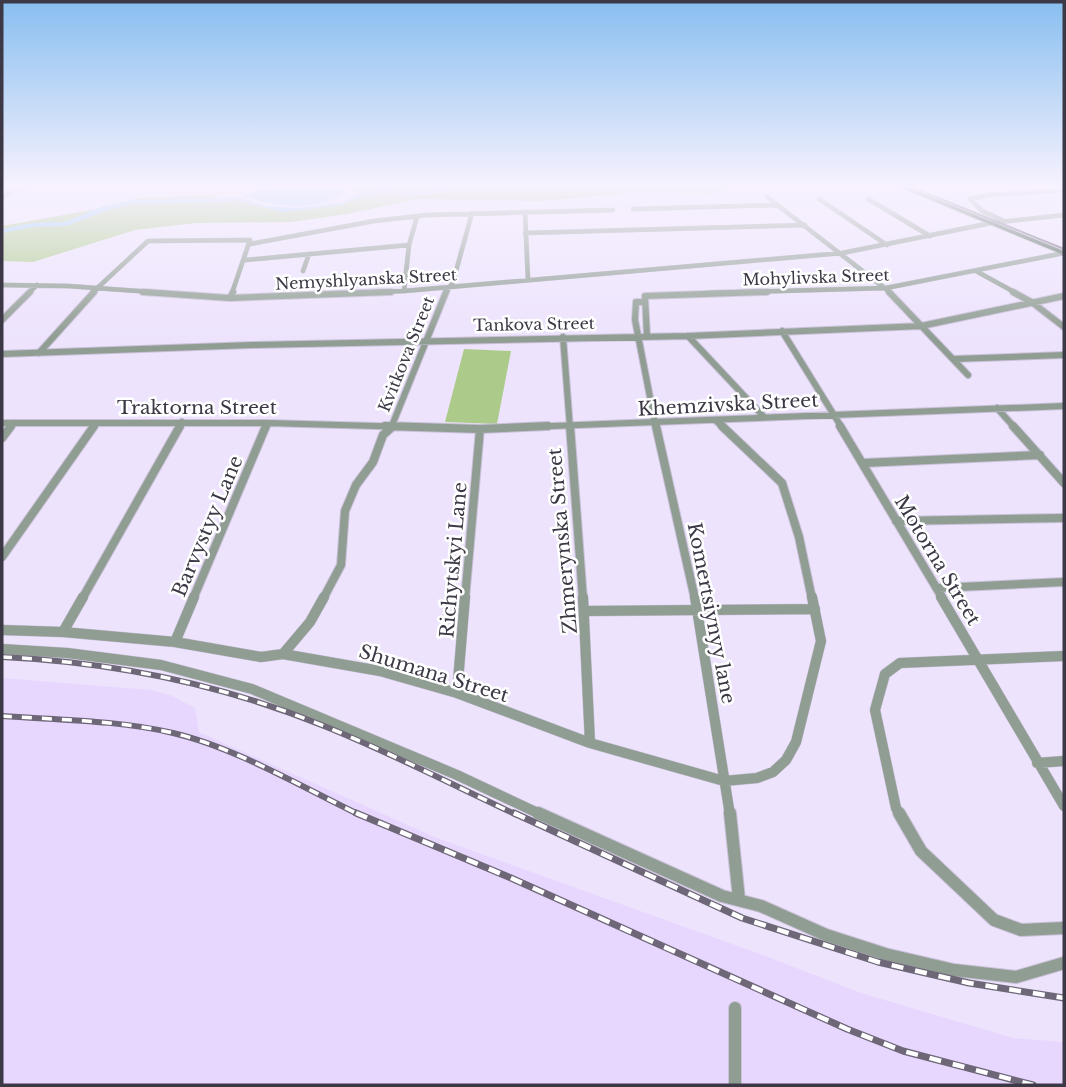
<svg xmlns="http://www.w3.org/2000/svg" width="1066" height="1087" font-family="'Libre Baskerville',serif">
	<style>
		.built { fill: #e7d7fe }
		.green { fill: #accb8a }
		.water { fill: #99ccfb }
		.lines { fill: none; stroke-linecap: round; stroke-linejoin: round }
		.river { fill: #99ccfb; fill-rule: evenodd }
		.minor-far4-casing { stroke: #cac1d8; stroke-width: 5 }
		.minor-far3-casing { stroke: #cac1d8; stroke-width: 8 }
		.minor-far2-casing { stroke: #cac1d8; stroke-width: 10 }
		.minor-far1-casing { stroke: #cac1d8; stroke-width: 11 }
		.minor-casing { stroke: #cac1d8; stroke-width: 14 }
		.major-casing { stroke: #cac1d8; stroke-width: 2 }
		.minor-far4 { stroke: #909d93; stroke-width: 4.5 }
		.minor-far3 { stroke: #909d93; stroke-width: 6 }
		.minor-far2 { stroke: #909d93; stroke-width: 8 }
		.minor-far1 { stroke: #909d93; stroke-width: 10 }
		.minor { stroke: #909d93; stroke-width: 12 }
		.major { fill: #485f4f; fill-rule: evenodd }
		.tram { stroke: #6d6777; stroke-width: 2 }
		.rail-far1-casing { stroke: #6d6777; stroke-width: 6 }
		.rail-casing { stroke: #6d6777; stroke-width: 7 }
		.rail-far1 { stroke: #fff; stroke-width: 3.5; stroke-dasharray: 10; stroke-linecap: butt }
		.rail { stroke: #fff; stroke-width: 4.5; stroke-dasharray: 12; stroke-linecap: butt }
		.labels { text-anchor: middle; stroke-width: 5; stroke-linejoin: round; paint-order: stroke }
		.far-street-label { font-size: 16px; fill: #3d3845; stroke: #fff }
		.street-label { font-size: 19px; fill: #3d3845; stroke: #fff }
	</style>
	<rect width="100%" height="100%" fill="#ede3fd"/>
	<path class="built" d="M2 678 151 690 170 695 195 708 199 732 437 838 760 954 861 993 1013 1038 1064 1042V1085H2Z"/>
	<path class="green" d="M353 186H826L726 188 713 194 640 192 541 201 418 199 347 214 291 222 196 223 135 230 33 262 2 261V226L103 208 140 198 219 195 210 201 234 200 283 212 340 205 364 196 393 191 358 193 353 190Z
		M464 349 511 351 497 424 445 422Z"/>
	<path class="water" d="M340 187 346 190C326 213 268 207 245 196 259 184 319 191 340 187Z
		M364 191H395L364 196 340 205 283 212 234 200 208 202 238 197 266 206 298 208 344 202Z"/>
	<g class="lines">
		<path class="river" d="M456 186H474L425 195 378 194 374 192 378 190 425 191Z
			M229 198H232V202L132 204 108 210 66 226 33 227 2 233V229L33 223 65 222 103 206 132 200Z"/>
		<defs>
			<path id="minor-far4" d="M12 189 36 186
				M767 197 891 293
				M2 198 12 189
				M819 199 887 245
				M868 199 930 236
				M633 209 777 205
				M525 212 528 280
				M1004 221 982 211 970 199 989 195 1064 190
				M525 233 805 225
				M250 244 374 221 427 215 613 210
				M245 260 409 245
				M303 271 309 254
				M976 271 1016 293
				M2 285 68 286 166 293
				M404 291 409 245 417 217
				M29 293 37 285
				M92 293 148 241 250 240 232 293
				M348 293 404 291 842 253 991 223 1064 215
				M446 293 453 282 472 213
				M707 293 886 288 1064 253"/>
			<path id="minor-far3" d="M143 292 230 298 391 292
				M889 292 968 375
				M1013 292 1033 303 1064 327
				M230 298 233 292
				M645 302H636L635 320 656 428
				M2 320 30 292
				M782 331 842 428
				M647 336 645 296 767 292
				M688 336 764 417
				M563 337 570 428
				M39 353 94 292
				M2 354 252 345 688 336 921 326 1064 296
				M954 359 1064 355
				M997 408 1015 428
				M715 420 724 428
				M2 423H267L447 428
				M10 428 14 423
				M92 428 96 423
				M179 428 182 422
				M265 428 267 423
				M391 428 446 292
				M503 428 1064 406"/>
			<path id="minor-far2" d="M385 426 480 429 548 426
				M570 426 583 599
				M656 426 695 599
				M722 426 782 483 799 537 812 599
				M840 426 943 599
				M1013 426 1064 483
				M2 438 11 426
				M863 463 1040 455
				M896 521 1064 518
				M2 557 94 426
				M938 588 1064 582
				M82 599 180 426
				M193 599 266 426
				M323 599 341 565 345 511 356 485 373 462 383 435 393 426
				M465 599 480 429"/>
			<path id="minor-far1" d="M583 597 590 743
				M695 597 730 815
				M941 597 1064 806
				M584 611 815 609
				M2 630 63 632 175 642 261 657 283 654 380 671 457 693 590 743 724 781 757 778 773 772 786 760 796 742 821 641 812 597
				M63 632 83 597
				M175 642 194 597
				M2 649 67 653 161 665 252 689 457 775 542 815
				M283 654 310 622 324 597
				M457 693 465 597
				M1037 763 1064 761
				M900 815 896 808 875 710 885 674 900 663 1064 656"/>
			<path id="minor" d="M538 813 722 896 761 906 826 935 885 954 954 970 1016 977 1064 963
				M730 813 739 899
				M899 813 921 851 994 920 1021 930 1064 928
				M735 1008V1085"/>
			<path id="major" d="M897 186H905L1064 251V255Z"/>
		</defs>
		<use href="#minor-far4" class="minor-far4-casing"/>
		<use href="#minor-far3" class="minor-far3-casing"/>
		<use href="#minor-far2" class="minor-far2-casing"/>
		<use href="#minor-far1" class="minor-far1-casing"/>
		<use href="#minor" class="minor-casing"/>
		<use href="#major" class="major-casing"/>
		<use href="#minor-far4" class="minor-far4"/>
		<use href="#minor-far3" class="minor-far3"/>
		<use href="#minor-far2" class="minor-far2"/>
		<use href="#minor-far1" class="minor-far1"/>
		<use href="#minor" class="minor"/>
		<use href="#major" class="major"/>
		<path class="tram" d="M909 186 1064 249"/>
		<defs>
			<path id="rail-far1" d="M2 657C112 662 221 684 324 726 389 752 453 785 517 815
				M2 716C58 720 118 720 173 733 234 747 302 787 360 815"/>
			<path id="rail" d="M356 813 511 878 847 1029 903 1051 1033 1085
				M514 813 742 918 878 962 969 983 1064 998"/>
		</defs>
		<use href="#rail-far1" class="rail-far1-casing"/>
		<use href="#rail" class="rail-casing"/>
		<use href="#rail-far1" class="rail-far1"/>
		<use href="#rail" class="rail"/>
	</g>
	<linearGradient id="sky" x2="0" y2="1"><stop stop-color="#88bef0"/><stop offset="0.55" stop-color="#f7f2fe"/><stop offset="1" stop-color="#f7f2fe" stop-opacity="0"/></linearGradient>
	<rect width="1066" height="338" fill="url(#sky)"/>
	<g class="labels">
		<g class="far-street-label">
			<text transform="translate(816 277) rotate(-2)" y="6">Mohylivska Street</text>
			<text transform="translate(366 279) rotate(-3)" y="6">Nemyshlyanska Street</text>
			<text transform="translate(534 324) rotate(-1)" y="6">Tankova Street</text>
			<text transform="translate(406 354) rotate(-68)" y="6">Kvitkova Street</text>
		</g>
		<g class="street-label">
			<text transform="translate(728 404) rotate(-3)" y="7">Khemzivska Street</text>
			<text x="197" y="414">Traktorna Street</text>
			<text transform="translate(207 526) rotate(-67)" y="7">Barvystyy Lane</text>
			<text transform="translate(562 541) rotate(-95)" y="7">Zhmerynska Street</text>
			<text transform="translate(453 560) rotate(-85)" y="7">Richytskyi Lane</text>
			<text transform="translate(938 560) rotate(59)" y="7">Motorna Street</text>
			<text transform="translate(712 613) rotate(79)" y="7">Komertsiynyy lane</text>
			<text transform="translate(434 673) rotate(17)" y="7">Shumana Street</text>
		</g>
	</g>
	<rect width="1066" height="1087" fill="none" stroke="#3d3845" stroke-width="7"/>
</svg>
